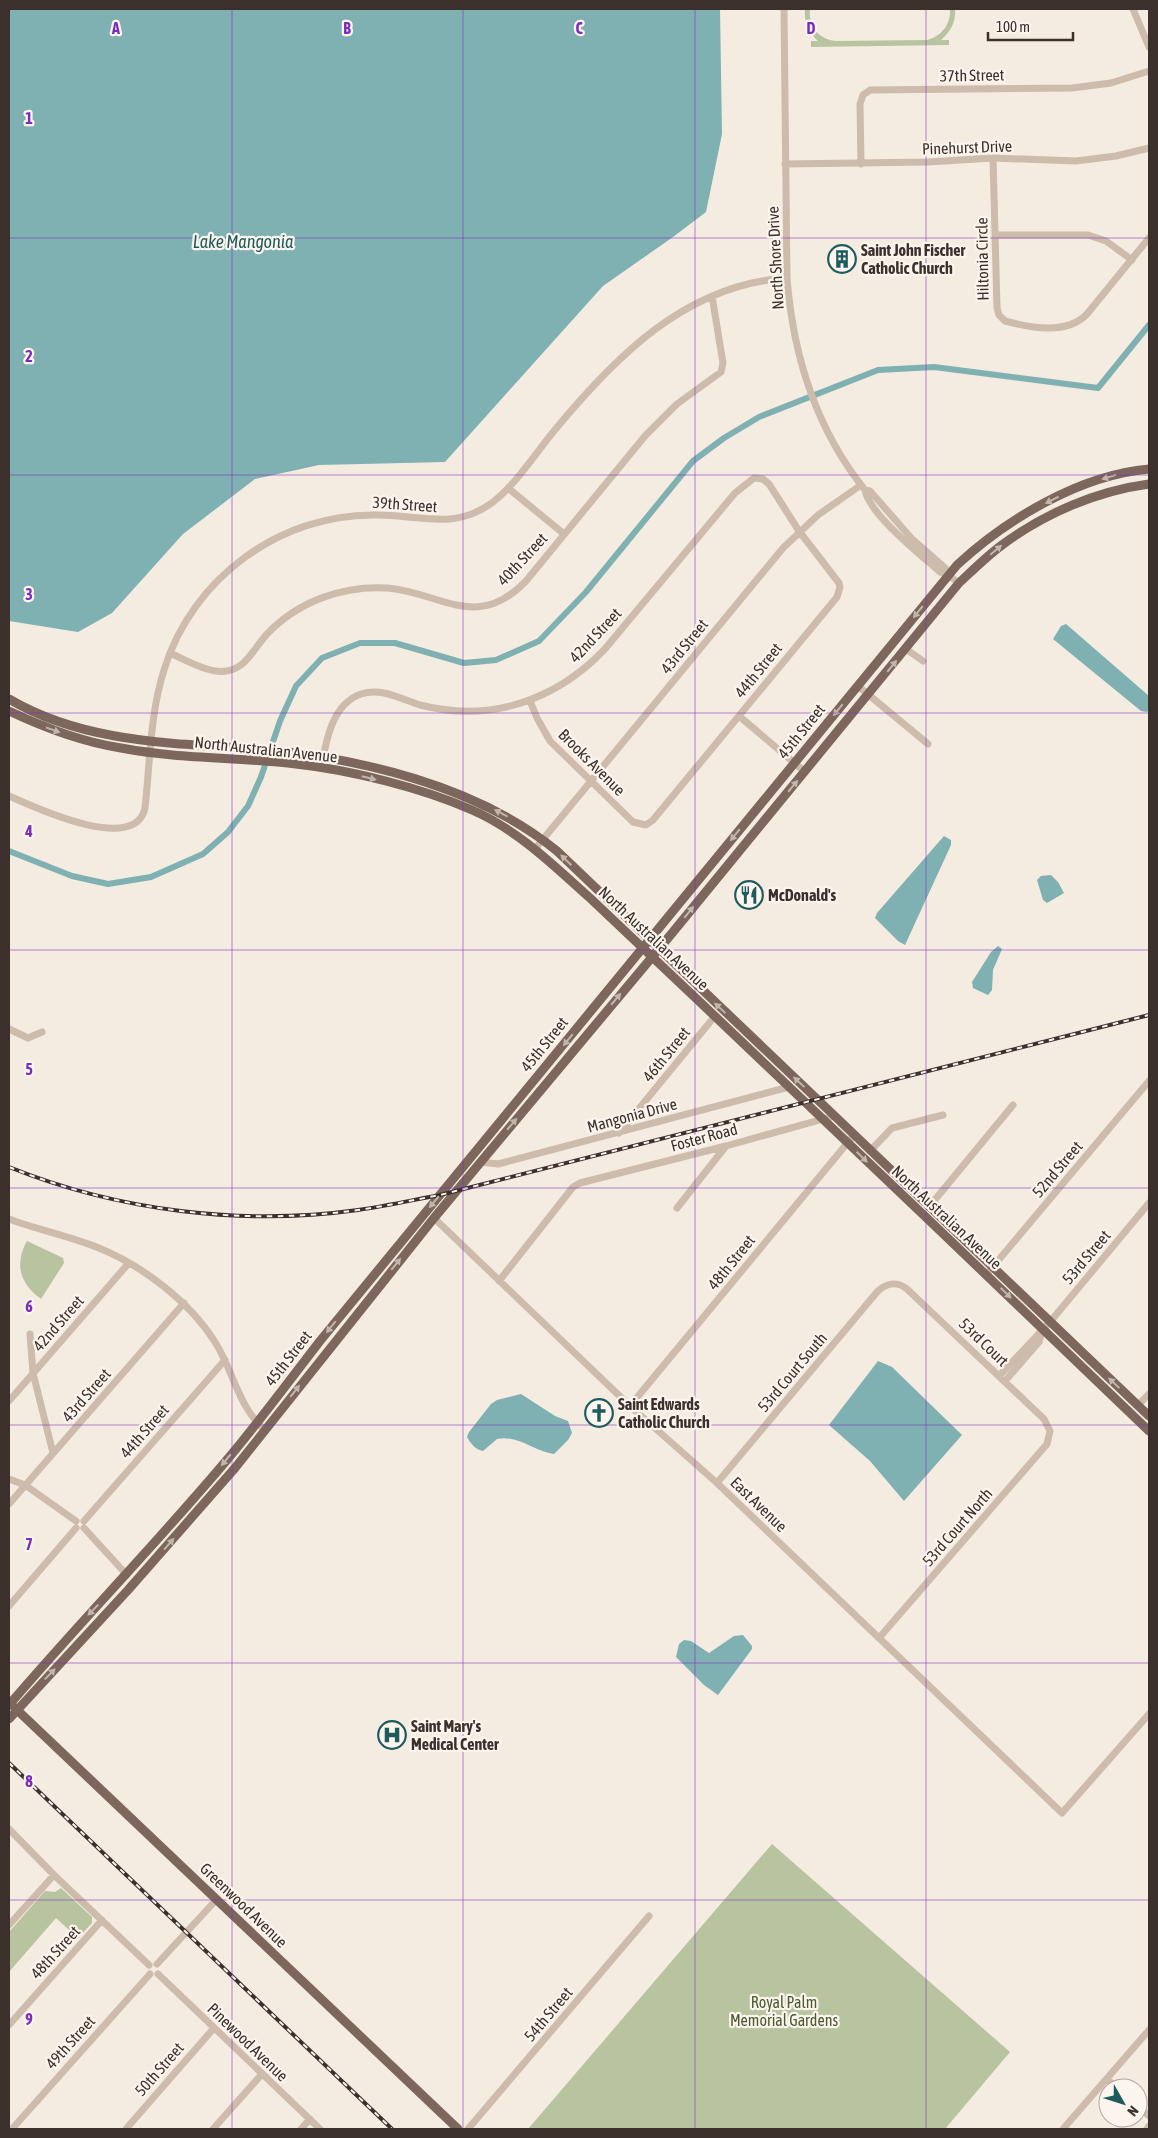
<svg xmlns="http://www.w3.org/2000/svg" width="1158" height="2138" font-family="'Asap Condensed',sans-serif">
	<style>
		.green { fill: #b8c4a0 }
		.water { fill: #7fb0b2 }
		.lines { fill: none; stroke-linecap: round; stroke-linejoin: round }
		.canal { stroke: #7fb0b2; stroke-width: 6 }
		.minor { stroke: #cdbbac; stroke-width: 7 }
		.major { stroke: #7d675c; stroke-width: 9 }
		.rail-casing { stroke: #3b302b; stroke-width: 4 }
		.rail { stroke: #fbf5ee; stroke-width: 2; stroke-dasharray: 5.5; stroke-linecap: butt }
		.oneway { fill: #c2b5ac }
		.grid { fill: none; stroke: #7b2cbf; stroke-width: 1; stroke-opacity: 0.55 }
		.labels { text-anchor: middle; stroke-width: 4.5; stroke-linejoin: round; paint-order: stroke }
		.street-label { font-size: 16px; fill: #3b302b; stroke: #fbf5ee }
		.poi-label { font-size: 16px; font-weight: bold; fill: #3b302b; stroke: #fbf5ee; text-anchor: start }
		.park-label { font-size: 16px; fill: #4a5a2e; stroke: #fbf5ee }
		.water-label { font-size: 18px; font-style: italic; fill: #1f5a5e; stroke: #fbf5ee }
		.grid-label { font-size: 16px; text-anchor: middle; font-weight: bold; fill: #7b2cbf; stroke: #fbf5ee; stroke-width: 4.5; stroke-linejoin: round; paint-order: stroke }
	</style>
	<rect width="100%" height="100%" fill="#f4ebe1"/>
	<path class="green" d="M805 9H810C808 26 819 40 837 41L927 40C942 36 951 24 950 9H955C956 22 951 31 941 40H949V45L811 47V41H818C808 32 804 22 805 9Z
		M27 1241 63 1258 64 1263 41 1299C20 1284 14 1264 27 1241Z
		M772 1844 1010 2052 945 2129H528Z
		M61 1888 92 1917V1923L78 1938 56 1918 9 1972V1932L45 1891 55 1892Z"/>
	<path class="water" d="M9 9H720L722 134 706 212 673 237 603 286 445 462 319 465 255 479 183 534 112 613 78 632 9 621Z
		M1066 624 1149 696V709L1147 712 1141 711 1053 639 1061 626Z
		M944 836 951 840V845L905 945 898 941 875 918 877 913Z
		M1051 875 1058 882 1064 893 1047 903 1043 900 1037 880 1041 876Z
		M998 946 1002 949 993 970 992 990 988 995 973 988 972 982 991 952Z
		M878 1361 892 1367 962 1435 904 1501 870 1461 829 1425Z
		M521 1394 555 1416 568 1421 572 1433 568 1440 554 1454C535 1452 517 1434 497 1439L483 1451C476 1450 470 1443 467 1437L469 1432 491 1404 497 1400Z
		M743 1635 752 1646V1649L718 1695 704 1685 676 1657 679 1644 684 1640 691 1641 709 1653 734 1636Z"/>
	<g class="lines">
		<path class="canal" d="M9 851 72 876 108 884 151 877 203 854 228 832 248 806 261 777 280 721 296 686 322 658 360 643H395L464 663 496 660 539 641 586 592 693 461 724 438 759 417 878 370 934 367 1098 388 1149 325"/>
		<path class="minor" d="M784 9 787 278C793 354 816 429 865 490 869 514 921 555 940 572L948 575 959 583
			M1133 9 1149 47
			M993 158 997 308 999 315 1005 321C1031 328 1067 335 1087 314L1149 238
			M785 164 928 162 993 158 1076 161 1116 156 1149 148
			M861 164 860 104 863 95 870 90 1072 88 1111 83 1149 71
			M996 235H1088L1106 241 1132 260
			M508 488 564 534
			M865 490 870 491 912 539 945 568 948 575
			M906 649 923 661
			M170 653C186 660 209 674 227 671 247 668 255 646 268 633 299 601 344 585 388 588 442 593 477 632 526 581L645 436 677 404 721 372 723 363 712 296
			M858 686 928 744
			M739 716 805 772
			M321 768C326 741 332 704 361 694 381 687 401 699 420 705 489 723 555 701 604 650L735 493 754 478 763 479 769 484 799 531 839 583 840 587 837 597 653 820 646 825 633 822 550 741 537 718 530 701
			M9 796C34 807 135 855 145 808 150 763 150 714 164 670 192 578 281 513 377 515 420 515 455 531 493 502 517 483 535 454 554 431 614 358 686 284 787 278
			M535 849 783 548 818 515 861 485
			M9 1029 28 1038 42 1032
			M619 1133 715 1016
			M870 1151 892 1128 943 1115
			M481 1162 498 1164 789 1087
			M929 1207 1013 1105
			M677 1208 726 1146
			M434 1218 630 1406 717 1483 1062 1813 1149 1714
			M9 1219C38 1230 70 1236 99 1248 143 1266 190 1302 215 1342 234 1372 238 1407 265 1430
			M986 1275 1149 1081
			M499 1281 573 1187 580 1183 726 1146 834 1116
			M30 1334 33 1373 53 1453
			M999 1376 1050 1322 1149 1203
			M1005 1381 1039 1342 1042 1331
			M9 1401 128 1264
			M1138 1405 1149 1394
			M630 1406 854 1135
			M9 1479 25 1485 76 1521
			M717 1483 877 1292C886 1283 897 1281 907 1289L1044 1419 1050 1431 1047 1444 879 1638
			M9 1504 184 1303
			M84 1521 225 1360
			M84 1528 127 1575
			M9 1606 76 1528
			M9 1829 54 1875 149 1965
			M9 1925 54 1875
			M157 1964 217 1899
			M158 1974 320 2129
			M9 2025 102 1920
			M1107 2079 1117 2088
			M1138 2106 1149 2116
			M12 2129 150 1974
			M126 2129 214 2028
			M213 2129 262 2074
			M301 2129 310 2119
			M468 2129 649 1916
			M1063 2129 1149 2030
			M1147 2129 1149 2126"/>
		<path class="major" d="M9 699C84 743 171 743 256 749 357 757 478 786 557 851L1149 1416
			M9 711C45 728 82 742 121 748 179 759 238 757 296 764 351 770 422 788 472 810 518 830 553 865 590 898 627 933 665 969 702 1004 852 1146 1000 1288 1149 1431
			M9 1705C80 1622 156 1544 226 1461 259 1422 289 1381 320 1341L957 565C1007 519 1080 475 1149 469
			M14 1707 458 2129
			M9 1719 128 1590 235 1468 434 1218 673 932 959 583C973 570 987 556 1002 545 1045 513 1097 491 1149 484"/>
		<defs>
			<path id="rail" d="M9 1167C118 1211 242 1226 358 1210 386 1206 413 1200 440 1195L1149 1015
				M9 1763 392 2129"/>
		</defs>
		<use href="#rail" class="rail-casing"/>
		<use href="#rail" class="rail"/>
	</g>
	<defs><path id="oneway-solid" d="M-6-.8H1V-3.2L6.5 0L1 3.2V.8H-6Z" transform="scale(1.25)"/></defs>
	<g class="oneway">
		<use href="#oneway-solid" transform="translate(1109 477) rotate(163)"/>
		<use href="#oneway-solid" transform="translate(1052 500) rotate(153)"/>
		<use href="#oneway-solid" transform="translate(996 550) rotate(-40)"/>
		<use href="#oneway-solid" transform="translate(918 612) rotate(129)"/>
		<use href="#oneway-solid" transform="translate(892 666) rotate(-51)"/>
		<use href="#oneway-solid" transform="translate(838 710) rotate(129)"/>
		<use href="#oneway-solid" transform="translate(53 730) rotate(20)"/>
		<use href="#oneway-solid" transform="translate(369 778) rotate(14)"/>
		<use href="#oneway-solid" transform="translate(793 786) rotate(-50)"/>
		<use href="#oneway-solid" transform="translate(501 813) rotate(-152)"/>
		<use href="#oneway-solid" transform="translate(735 835) rotate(129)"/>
		<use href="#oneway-solid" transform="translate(566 860) rotate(-136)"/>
		<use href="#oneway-solid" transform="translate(689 912) rotate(-51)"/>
		<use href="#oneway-solid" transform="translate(616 999) rotate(-50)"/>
		<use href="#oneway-solid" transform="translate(720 1008) rotate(-137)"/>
		<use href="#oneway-solid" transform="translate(568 1040) rotate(129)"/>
		<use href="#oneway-solid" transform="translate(799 1082) rotate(-137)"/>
		<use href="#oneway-solid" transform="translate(512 1124) rotate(-50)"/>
		<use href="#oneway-solid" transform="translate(862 1157) rotate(44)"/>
		<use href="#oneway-solid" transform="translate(434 1202) rotate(130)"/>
		<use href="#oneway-solid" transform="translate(396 1264) rotate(-51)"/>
		<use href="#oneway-solid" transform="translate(1006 1293) rotate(44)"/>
		<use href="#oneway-solid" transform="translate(331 1327) rotate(129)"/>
		<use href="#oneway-solid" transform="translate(1114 1383) rotate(-137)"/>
		<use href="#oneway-solid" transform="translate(295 1391) rotate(-52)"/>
		<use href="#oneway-solid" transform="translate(226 1460) rotate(130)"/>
		<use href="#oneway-solid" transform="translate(169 1544) rotate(-49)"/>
		<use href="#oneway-solid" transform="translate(93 1610) rotate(134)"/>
		<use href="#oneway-solid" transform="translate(50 1674) rotate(-46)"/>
	</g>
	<path class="grid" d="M232 9V2129M463 9V2129M695 9V2129M926 9V2129M9 238H1149M9 475H1149M9 713H1149M9 950H1149M9 1188H1149M9 1425H1149M9 1663H1149M9 1900H1149"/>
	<defs>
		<symbol id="building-ring" viewBox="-11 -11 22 22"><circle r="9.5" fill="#fbf5ee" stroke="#1f5a5e" stroke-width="1.5"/><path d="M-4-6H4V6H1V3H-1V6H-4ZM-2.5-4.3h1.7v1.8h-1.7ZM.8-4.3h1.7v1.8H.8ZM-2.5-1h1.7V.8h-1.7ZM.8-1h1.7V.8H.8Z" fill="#1f5a5e"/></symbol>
		<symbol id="restaurant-ring" viewBox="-11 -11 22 22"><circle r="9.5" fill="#fbf5ee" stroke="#1f5a5e" stroke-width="1.5"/><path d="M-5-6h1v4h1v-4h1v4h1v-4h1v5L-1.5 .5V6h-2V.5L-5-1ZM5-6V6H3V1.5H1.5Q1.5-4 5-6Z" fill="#1f5a5e"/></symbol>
		<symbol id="church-ring" viewBox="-11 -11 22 22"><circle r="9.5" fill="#fbf5ee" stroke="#1f5a5e" stroke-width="1.5"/><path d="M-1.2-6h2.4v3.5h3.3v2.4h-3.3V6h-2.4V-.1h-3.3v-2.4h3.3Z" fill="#1f5a5e"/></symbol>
		<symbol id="hospital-ring" viewBox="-11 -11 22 22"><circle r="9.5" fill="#fbf5ee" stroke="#1f5a5e" stroke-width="1.5"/><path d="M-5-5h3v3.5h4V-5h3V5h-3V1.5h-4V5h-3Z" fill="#1f5a5e"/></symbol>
	</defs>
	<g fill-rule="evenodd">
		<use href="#building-ring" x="826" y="243" width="32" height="32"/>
		<use href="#restaurant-ring" x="733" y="879" width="32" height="32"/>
		<use href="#church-ring" x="583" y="1397" width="32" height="32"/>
		<use href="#hospital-ring" x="376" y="1719" width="32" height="32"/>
	</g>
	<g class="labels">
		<g class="street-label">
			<text transform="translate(972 75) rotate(-1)" y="6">37th Street</text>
			<text transform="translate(967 147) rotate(-2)" y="6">Pinehurst Drive</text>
			<text transform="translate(775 258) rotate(-93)" y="6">North Shore Drive</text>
			<text transform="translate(982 259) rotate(-91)" y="6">Hiltonia Circle</text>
			<text transform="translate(405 504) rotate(4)" y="6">39th Street</text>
			<text transform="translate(522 559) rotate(-47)" y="6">40th Street</text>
			<text transform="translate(595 635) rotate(-47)" y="6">42nd Street</text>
			<text transform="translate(684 646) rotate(-51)" y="6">43rd Street</text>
			<text transform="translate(758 670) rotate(-51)" y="6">44th Street</text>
			<text transform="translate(801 731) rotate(-51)" y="6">45th Street</text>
			<text transform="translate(266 749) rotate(6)" y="6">North Australian Avenue</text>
			<text transform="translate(592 762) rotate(45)" y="6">Brooks Avenue</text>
			<text transform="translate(654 938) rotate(43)" y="6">North Australian Avenue</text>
			<text transform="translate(544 1044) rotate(-51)" y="6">45th Street</text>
			<text transform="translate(666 1054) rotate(-51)" y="6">46th Street</text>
			<text transform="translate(632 1115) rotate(-15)" y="6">Mangonia Drive</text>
			<text transform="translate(704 1137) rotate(-15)" y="6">Foster Road</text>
			<text transform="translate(1057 1169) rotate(-50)" y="6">52nd Street</text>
			<text transform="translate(947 1217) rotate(43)" y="6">North Australian Avenue</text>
			<text transform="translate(1086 1257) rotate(-50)" y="6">53rd Street</text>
			<text transform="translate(731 1262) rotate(-51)" y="6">48th Street</text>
			<text transform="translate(58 1323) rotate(-49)" y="6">42nd Street</text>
			<text transform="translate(984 1342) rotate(44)" y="6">53rd Court</text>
			<text transform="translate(288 1358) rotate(-52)" y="6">45th Street</text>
			<text transform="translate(792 1372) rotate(-50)" y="6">53rd Court South</text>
			<text transform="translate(86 1395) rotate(-49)" y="6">43rd Street</text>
			<text transform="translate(144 1431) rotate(-49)" y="6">44th Street</text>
			<text transform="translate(759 1504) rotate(44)" y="6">East Avenue</text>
			<text transform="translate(957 1527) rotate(-49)" y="6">53rd Court North</text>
			<text transform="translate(244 1905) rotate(44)" y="6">Greenwood Avenue</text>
			<text transform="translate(55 1952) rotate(-48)" y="6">48th Street</text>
			<text transform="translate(548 2014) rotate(-50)" y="6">54th Street</text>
			<text transform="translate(70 2042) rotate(-48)" y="6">49th Street</text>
			<text transform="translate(248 2042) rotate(44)" y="6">Pinewood Avenue</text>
			<text transform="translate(159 2069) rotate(-49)" y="6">50th Street</text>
		</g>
		<g class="poi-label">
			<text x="861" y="256">Saint John Fischer<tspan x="861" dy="18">Catholic Church</tspan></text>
			<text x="768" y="901">McDonald's</text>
			<text x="618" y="1410">Saint Edwards<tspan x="618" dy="18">Catholic Church</tspan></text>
			<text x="411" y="1732">Saint Mary's<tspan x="411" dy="18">Medical Center</tspan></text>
		</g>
		<g class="park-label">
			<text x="784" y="2008">Royal Palm<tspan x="784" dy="18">Memorial Gardens</tspan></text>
		</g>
		<g class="water-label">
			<text x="243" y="248">Lake Mangonia</text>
		</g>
	</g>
	<g class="grid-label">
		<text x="116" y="34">A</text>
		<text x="347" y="34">B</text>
		<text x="579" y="34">C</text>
		<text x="811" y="34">D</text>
		<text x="29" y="124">1</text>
		<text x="29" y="362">2</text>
		<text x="29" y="600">3</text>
		<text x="29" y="837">4</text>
		<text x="29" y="1075">5</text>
		<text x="29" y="1312">6</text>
		<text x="29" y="1550">7</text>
		<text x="29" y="1787">8</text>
		<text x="29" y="2025">9</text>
	</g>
	<rect width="1158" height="2138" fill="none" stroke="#3b302b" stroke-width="20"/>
	<g transform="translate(1123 2103) rotate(129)"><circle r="24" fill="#fbf5ee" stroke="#aea6a0"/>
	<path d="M0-4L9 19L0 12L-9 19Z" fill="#1f5a5e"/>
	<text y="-8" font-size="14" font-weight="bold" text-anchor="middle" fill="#3b302b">N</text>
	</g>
	<path d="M988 32v8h85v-8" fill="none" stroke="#3b302b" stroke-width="2.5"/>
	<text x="996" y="32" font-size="15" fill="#3b302b" stroke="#fbf5ee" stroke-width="4" paint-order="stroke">100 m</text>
</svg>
